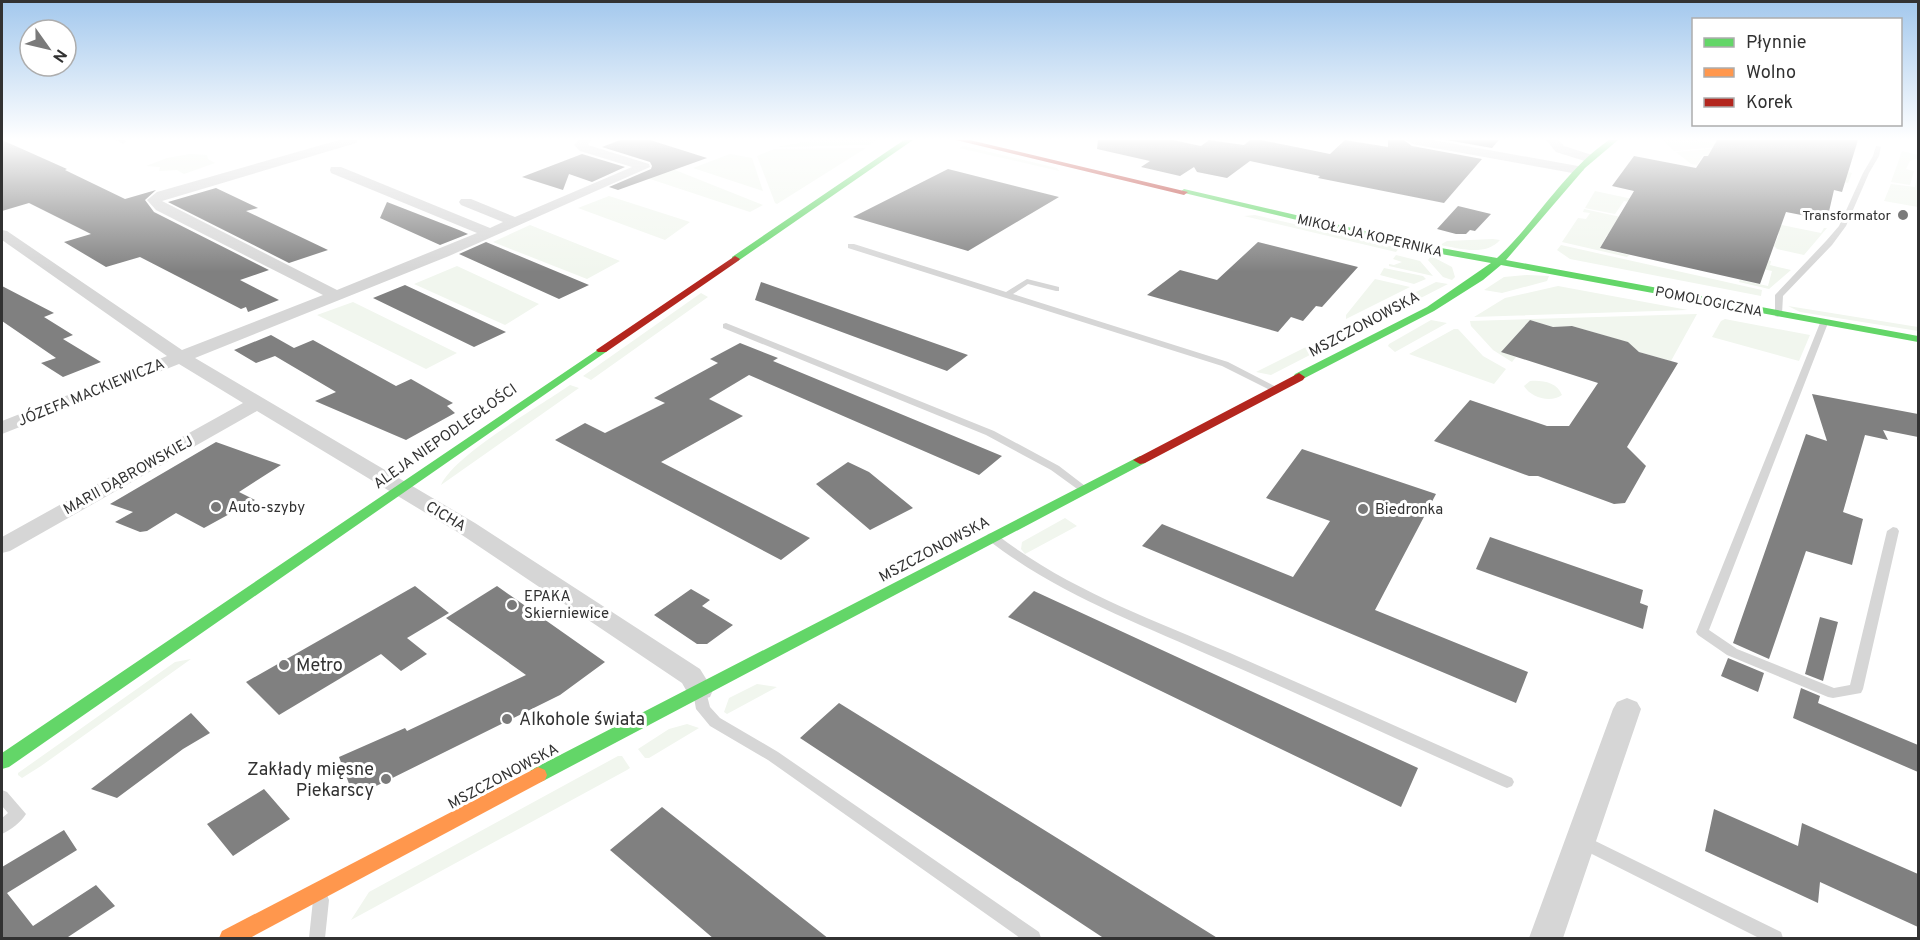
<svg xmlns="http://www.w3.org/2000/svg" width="1920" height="940" font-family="Overpass,sans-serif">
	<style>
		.green { fill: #f1f6ee }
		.building { fill: #808080 }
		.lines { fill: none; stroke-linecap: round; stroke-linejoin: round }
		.lane { fill: #d6d6d6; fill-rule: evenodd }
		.street { fill: #d6d6d6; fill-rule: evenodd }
		.fast { fill: #63d668; fill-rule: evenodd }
		.slow { fill: #ff974d; fill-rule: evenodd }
		.jam { fill: #b3261e; fill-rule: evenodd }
		.poi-dot { fill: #7a7a7a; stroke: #fff; stroke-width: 2 }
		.labels { text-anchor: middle; stroke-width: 6; stroke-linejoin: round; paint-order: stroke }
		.far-poi-label { font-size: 14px; fill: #323232; stroke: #fff; text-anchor: end }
		.far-street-label { font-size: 14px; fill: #323232; stroke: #fff }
		.street-label { font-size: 15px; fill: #323232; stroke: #fff }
		.poi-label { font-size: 15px; fill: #323232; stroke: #fff; text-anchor: start }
		.near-poi-label { font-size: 18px; fill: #323232; stroke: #fff; text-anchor: start }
	</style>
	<rect width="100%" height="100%" fill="#fff"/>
	<path class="green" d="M814 140H878L869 145 776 147Z
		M1662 140H1696L1728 146 1674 151Z
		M964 146 1057 168 1059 171 959 148Z
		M1734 147 1847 175 1848 172 1852 173 1848 183 1703 155 1697 165 1691 164 1676 152Z
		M866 148 777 204 775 203 757 156 774 149Z
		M1902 151 1918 155V158L1910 161 1906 169 1914 171 1910 185 1891 182Z
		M190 154 207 155 208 159 215 163 184 174 177 170 159 171 160 167 146 166 167 158Z
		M730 154 752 158 763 191 693 168Z
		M670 168 763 205 750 212 644 177Z
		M1918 172V207L1884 201 1891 184 1915 187Z
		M1595 191 1693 212 1722 213 1821 233 1824 228H1827L1804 255 1777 249 1774 246 1779 234 1624 201 1615 214 1585 208Z
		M609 196 690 222 665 240 578 208Z
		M1584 209 1639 221 1634 231 1771 261 1770 265 1791 270 1769 289 1739 282 1740 280 1768 286 1772 271 1607 235 1600 248 1629 255 1627 257 1562 242 1578 218 1586 219 1590 213 1583 212Z
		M1255 215 1399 248 1396 252 1244 216Z
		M530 225 620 261 587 279 493 242Z
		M1493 239 1500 240C1485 257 1459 248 1440 245L1447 241Z
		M1561 245 1762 290 1761 296 1570 259 1557 250Z
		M1396 255 1420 261 1433 276 1389 266V264L1394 265 1402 262 1393 259Z
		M1431 256 1452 267 1455 277 1452 280 1443 277 1428 260Z
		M457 266 539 304 505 325 414 284Z
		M1384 268 1423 276 1426 279 1414 284 1380 275Z
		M1527 275 1549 276 1547 281 1502 293 1484 290 1504 277Z
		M1375 279 1410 287 1346 319V315Z
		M1436 282 1448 284 1271 375 1256 372Z
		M1558 286 1688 310 1474 317 1505 298Z
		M701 293 708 297 591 380 583 376Z
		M353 302 457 353 426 369 317 315Z
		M1788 306 1918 327V331L1800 312Z
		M1697 314 1671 361 1639 352 1627 342 1572 326 1553 327 1530 320 1503 350 1507 354 1516 357 1512 362 1493 350 1471 326 1470 321Z
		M1725 319 1730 320 1810 335 1799 361 1712 337 1721 321Z
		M1431 320 1447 323 1395 352 1388 346 1389 344Z
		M1454 329H1458L1483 356 1506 369 1494 384 1409 354Z
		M1530 381C1542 380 1557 382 1562 395 1551 403 1531 398 1524 386Z
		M570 385 579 388 441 485C454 455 540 406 570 385Z
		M1065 518 1077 526 1025 554 1021 549 1022 542Z
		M191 659 41 766 22 778 18 775V773L175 662Z
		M757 684 777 687 727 714 724 712 729 698Z
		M687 724 699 728 649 758H645L638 749 669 729Z
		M618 756H622L630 768 627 770 351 920 369 892Z"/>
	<path class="building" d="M2 140 67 169 65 170 125 199 156 190 145 200 154 212 269 270 240 280 279 300 248 312 246 307 241 309 140 257 106 267 64 242 91 234 29 203 2 211Z
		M620 140H650L707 158 618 190 609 187 651 169 652 166 650 162 602 147Z
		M1098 140H1173L1201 146 1209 140 1244 145 1250 140H1261L1330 154 1345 140 1388 147V140H1404L1412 146 1482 159 1444 203 1318 178 1320 176 1250 161 1227 178 1197 172 1194 167 1180 176 1141 167 1150 161 1097 149Z
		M1446 140H1499L1492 148Z
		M1717 140H1858L1842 192 1834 190 1827 220 1786 212 1760 284 1600 248 1634 191 1612 186 1634 156 1696 168 1704 156H1708Z
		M582 154 625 167 592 182 569 174 563 190 522 177Z
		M948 169 1059 197 968 251 853 217Z
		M216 188 258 208 246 211 328 250 289 263 168 202Z
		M387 202 459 230 468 234 440 245 380 218Z
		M1458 206 1491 214 1475 231 1470 230 1466 234H1456L1437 229Z
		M486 242 589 285 559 299 459 254Z
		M1258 242 1358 267 1322 307 1316 306 1303 321 1291 317 1278 332 1147 295 1180 270 1217 280Z
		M761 282 968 355 947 371 755 300Z
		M405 285 506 332 474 347 373 298Z
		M2 286 54 313 44 317 73 335 63 339 101 362 63 377 41 363 56 358 2 321Z
		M1530 320 1553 327 1572 326 1628 342 1639 352 1678 363 1627 447 1646 466 1625 503 1614 504 1538 476H1529L1434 441 1470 400 1547 426H1569L1598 383 1501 352Z
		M271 335 294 348 313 340 396 386 411 379 453 403 447 406 455 413 406 440 315 401 336 392 275 356 256 363 234 350Z
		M740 343 778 358 773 361 1002 456 979 475 749 375 709 399 743 416 661 462 810 538 781 560 555 440 585 423 605 433 665 403 654 398 718 363 710 359Z
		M1812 394 1918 414V437L1883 430 1888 440 1865 435 1843 512 1863 519 1852 565 1806 551 1769 659 1733 643 1806 434 1827 441Z
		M216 442 281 465 239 492 255 500 204 528 176 513 147 531 140 532 115 522 133 512 110 504Z
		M1302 449 1436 494 1375 610 1528 672 1516 703 1142 546 1162 524 1293 577 1330 521 1266 498Z
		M848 462 869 472 913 508 870 530 816 484Z
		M1490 537 1643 590 1640 603 1648 606 1643 629 1476 569Z
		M415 586 449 613 407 638 427 654 401 671 381 654 279 715 246 682Z
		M497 586 605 662 560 695 354 797 339 757 405 728 407 731 526 675 446 618Z
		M691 589 710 600 702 606 733 625 707 644H697L654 615Z
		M1034 591 1418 768 1401 807 1008 617Z
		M1820 617 1838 622 1823 681 1805 674Z
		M1728 658 1764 673 1758 692 1721 676Z
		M1801 688 1820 696 1818 703 1918 745V772L1793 718Z
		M839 703 1078 851 1219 939H1105L800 738Z
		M191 713 210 733 183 749 117 798 91 789Z
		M264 789 290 819 233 856 207 824Z
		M662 807 829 939H714L610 850Z
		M1714 809 1798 846 1802 823 1918 874V927L1820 882 1818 903 1705 851Z
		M64 830 77 850 7 893 33 926 96 885 115 906 65 939H2V867Z"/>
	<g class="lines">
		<path class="lane" d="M116 140H124L126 142 123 144Z
			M1876 146 1881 147 1879 156 1869 173 1846 226 1832 245 1783 296 1782 314 1778 317 1775 316V295L1826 241 1839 226 1863 173 1873 156Z
			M848 244H854L1006 292 1027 279 1059 287V291H1056L1028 284 1013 294 1228 362 1280 389 1275 392 1272 391 1222 366 848 248Z
			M1824 320 1828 323 1709 630 1737 649 1834 688 1850 685 1887 531 1893 527 1897 528 1899 531 1863 689 1861 693 1833 698 1828 697 1727 655 1698 635 1696 632 1820 323Z
			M726 323 994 431 1059 466 1089 489 1088 491H1080L1051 470 986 435 723 328V324Z
			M992 533 996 534C1067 589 1149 618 1230 653 1324 694 1418 736 1512 778L1514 782 1512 786 1507 788 1502 786C1407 744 1313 700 1218 659 1138 623 1058 594 988 540L986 537 988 534Z
			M700 687 705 688 710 707 720 718 778 752 1039 932 1041 938H1020L768 760 710 726 696 709 693 692 695 688Z
			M2 790 7 792 26 814C21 822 11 830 2 834V818L8 813 2 806Z
			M1581 834 1781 932 1783 938H1759L1576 846 1573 841 1576 836Z
			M321 893 327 895 329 900 325 938H309L313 900 315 895Z"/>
		<path class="street" d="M339 140H358L356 143 162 201 337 290 477 233 331 173 330 170 331 167H341L490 228 503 222 461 205 459 202 461 199H471L515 217 632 167 580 151 574 145 578 140H591L588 145 649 164 650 167 449 256 195 358 475 523 700 669 713 690 710 697 700 700 690 697 682 683 459 533 257 411 10 551 2 553V537L243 403 179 364 2 434V421L167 356 2 240V230L7 231 182 350 323 295 156 210 147 200 157 192Z
			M1406 140H1433L1578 166 1584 170 1578 174 1412 144Z
			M1546 140H1559L1564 146 1592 155 1594 158 1588 162 1556 152Z
			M1627 698 1637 702 1641 709 1563 938H1529L1613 709 1617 702Z"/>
		<path class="fast" d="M904 140H913L738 261H732V257Z
			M1609 140H1618L1585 168 1506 260 1918 336V342L1501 265 1483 280 1434 311 1299 381 1293 377 1295 374 1427 307 1491 263 1430 252 1180 192 1184 189 1430 246 1497 258C1537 221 1563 172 1609 140Z
			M602 347 608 350 606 352 9 767 2 769V753Z
			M1140 456 1147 460 1145 463 545 780 538 783 531 780 529 775 531 770Z"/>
		<path class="slow" d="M538 767 545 770 547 775 545 780 250 938H219L222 931Z"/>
		<path class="jam" d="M956 140H970L1188 192 1184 195Z
			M735 256 740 259 738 261 606 352H598L596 350Z
			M1299 373 1305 377 1303 380 1145 463 1140 464 1133 460Z"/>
	</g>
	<linearGradient id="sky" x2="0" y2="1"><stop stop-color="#a3c8ed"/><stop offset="0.51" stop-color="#fff"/><stop offset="1" stop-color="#fff" stop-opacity="0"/></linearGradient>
	<rect width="1920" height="272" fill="url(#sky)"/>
	<g class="poi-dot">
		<circle cx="1903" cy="215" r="6"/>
		<circle cx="216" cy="507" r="6"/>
		<circle cx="1363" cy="509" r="6"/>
		<circle cx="512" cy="605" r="6"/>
		<circle cx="284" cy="665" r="6"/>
		<circle cx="507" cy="719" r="6"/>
		<circle cx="386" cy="779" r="6"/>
	</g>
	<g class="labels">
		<g class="far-poi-label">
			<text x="1891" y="220">Transformator</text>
		</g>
		<g class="far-street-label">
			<text transform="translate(1370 235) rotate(13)" y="5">MIKOŁAJA KOPERNIKA</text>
			<text transform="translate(1709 301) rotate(11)" y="5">POMOLOGICZNA</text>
		</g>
		<g class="street-label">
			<text transform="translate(1364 324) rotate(-28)" y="5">MSZCZONOWSKA</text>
			<text transform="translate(91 392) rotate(-22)" y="5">JÓZEFA MACKIEWICZA</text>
			<text transform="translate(445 436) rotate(-35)" y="5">ALEJA NIEPODLEGŁOŚCI</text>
			<text transform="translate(128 475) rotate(-29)" y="5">MARII DĄBROWSKIEJ</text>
			<text transform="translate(446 516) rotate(31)" y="5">CICHA</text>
			<text transform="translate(934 549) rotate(-28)" y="5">MSZCZONOWSKA</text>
			<text transform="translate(503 776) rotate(-28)" y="5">MSZCZONOWSKA</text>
		</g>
		<g class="poi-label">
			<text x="228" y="512">Auto-szyby</text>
			<text x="1375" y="514">Biedronka</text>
			<text x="524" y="601">EPAKA<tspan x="524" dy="17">Skierniewice</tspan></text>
		</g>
		<g class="near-poi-label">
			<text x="296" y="671">Metro</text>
			<text x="519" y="725">Alkohole świata</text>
			<text x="374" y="775" text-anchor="end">Zakłady mięsne<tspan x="374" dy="21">Piekarscy</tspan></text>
		</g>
	</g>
	<rect width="1920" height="940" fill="none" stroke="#323232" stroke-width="6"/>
	<rect x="1692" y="18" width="210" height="108" fill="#ffffff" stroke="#adadad" stroke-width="1.5"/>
	<rect x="1704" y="38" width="30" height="9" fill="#63d668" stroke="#adadad" stroke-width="1.5"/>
	<text x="1746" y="48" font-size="18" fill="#323232">Płynnie</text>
	<rect x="1704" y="68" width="30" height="9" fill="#ff974d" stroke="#adadad" stroke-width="1.5"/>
	<text x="1746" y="78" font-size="18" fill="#323232">Wolno</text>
	<rect x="1704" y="98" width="30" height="9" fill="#b3261e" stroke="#adadad" stroke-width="1.5"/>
	<text x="1746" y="108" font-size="18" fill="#323232">Korek</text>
	<g transform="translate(48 48) rotate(124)"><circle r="28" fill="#ffffff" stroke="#adadad" stroke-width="1.5"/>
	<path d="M0-4.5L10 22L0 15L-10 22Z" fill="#7a7a7a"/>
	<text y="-9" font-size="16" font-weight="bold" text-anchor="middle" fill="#323232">N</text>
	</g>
</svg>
